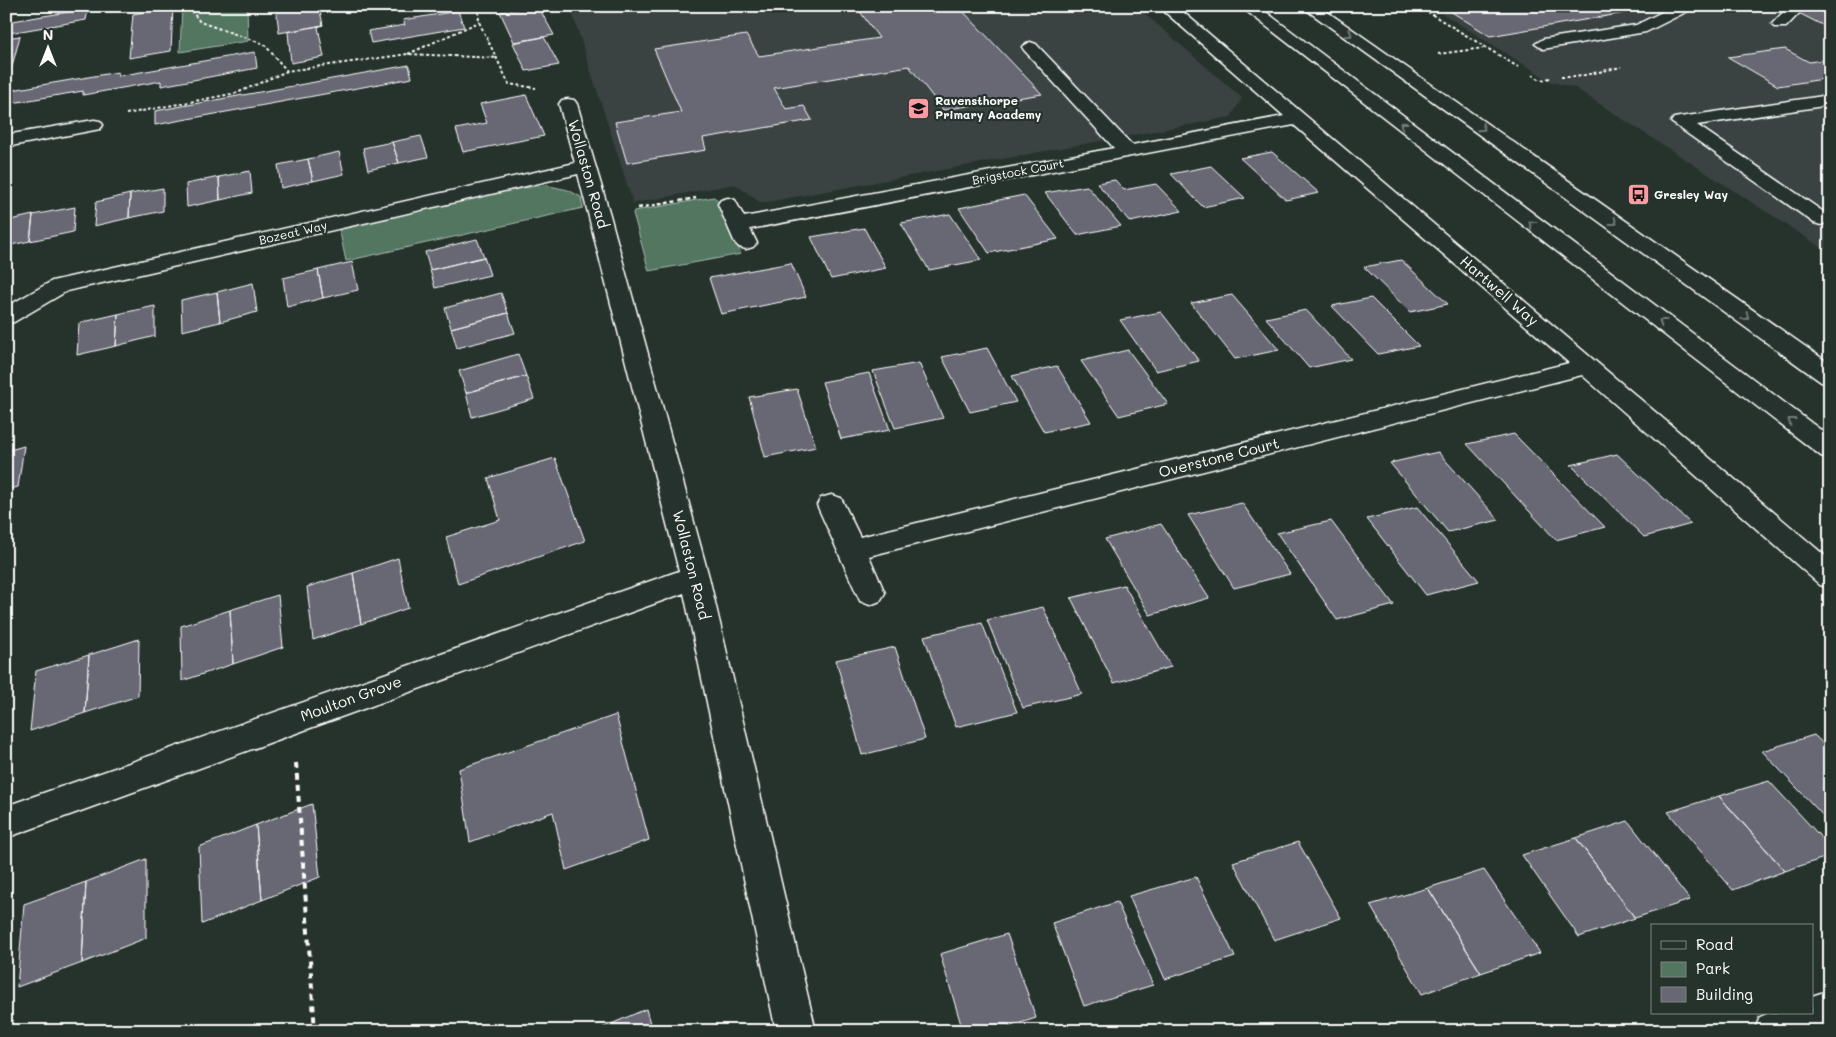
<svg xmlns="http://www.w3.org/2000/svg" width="1836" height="1037" font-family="Mali,sans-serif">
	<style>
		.built { fill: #3a4342 }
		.green { fill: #537660; stroke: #a9bab0 }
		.building { fill: #676874; stroke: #fff }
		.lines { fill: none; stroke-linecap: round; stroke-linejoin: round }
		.minor-casing { stroke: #fff; stroke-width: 3 }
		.path-far2 { stroke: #fff; stroke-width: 2; stroke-dasharray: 3 2.5; stroke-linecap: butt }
		.path-far1 { stroke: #fff; stroke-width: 2.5; stroke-dasharray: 4 3; stroke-linecap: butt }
		.path { stroke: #fff; stroke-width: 4; stroke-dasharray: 6 5; stroke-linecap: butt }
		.minor { fill: #26332d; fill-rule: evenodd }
		.oneway { stroke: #727a76 }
		.labels { text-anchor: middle; stroke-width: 4.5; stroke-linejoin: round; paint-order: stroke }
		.far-poi-label { font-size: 12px; font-weight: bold; fill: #fff; stroke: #26332d; text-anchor: start }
		.far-street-label { font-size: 12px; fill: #fff; stroke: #26332d }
		.street-label { font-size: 15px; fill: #fff; stroke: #26332d }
	</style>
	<rect width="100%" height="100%" fill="#26332d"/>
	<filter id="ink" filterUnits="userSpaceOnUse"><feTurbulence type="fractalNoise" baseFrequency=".02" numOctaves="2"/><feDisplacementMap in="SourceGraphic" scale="10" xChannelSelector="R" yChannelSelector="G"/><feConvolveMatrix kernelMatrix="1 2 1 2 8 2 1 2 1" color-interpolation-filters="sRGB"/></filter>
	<g filter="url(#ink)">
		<path class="built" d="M570 6H1136L1242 98 1231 117 761 203 735 184 633 203Z
			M1430 6H1830V253L1575 88 1552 82Z"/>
		<path class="green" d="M182 6H247L248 41 180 52Z
			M545 185 568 190 581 197 583 208 346 261 339 228 515 189Z
			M714 197 722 204 741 254 649 271 633 213 634 211Z"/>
		<path class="building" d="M145 6H173L171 51 129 58 133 14 144 12Z
			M276 6H319L323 25 279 33Z
			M538 6 554 35 514 42 500 12Z
			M856 6H958L1042 94 943 110 909 66 774 88 786 109 804 106 812 120 703 138 706 150 627 163 615 122 681 112 654 49 746 35 759 56 879 38Z
			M1442 6H1666L1490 36Z
			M1812 6H1830V29L1791 9Z
			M88 9 86 20 9 33 12 21Z
			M458 11 464 27 371 43 368 31 405 25 403 20Z
			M323 25 318 27 324 57 291 63 288 32Z
			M20 36 10 74 6 75V38Z
			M544 37 559 65 526 71 513 43Z
			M1785 49 1809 62 1830 59V78L1778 86 1728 57Z
			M255 52 257 68 161 86V81L83 95V91L6 104V91L118 72V76Z
			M409 65 412 78 155 125V111Z
			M526 95 544 136 463 152 456 129 487 123 480 104Z
			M421 136 428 157 399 163 392 142Z
			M392 142 399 163 368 170 363 148Z
			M339 152 344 174 313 181 308 159Z
			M1272 152 1319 193 1286 200 1240 158Z
			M308 159 313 181 281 188 278 165Z
			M1211 166 1245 198 1203 207 1171 174Z
			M250 171 252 193 220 200 219 177Z
			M219 177 220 200 187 207 186 184Z
			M1115 180 1124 190 1156 184 1182 211 1130 222 1097 183Z
			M1087 186 1121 226 1077 235 1045 193Z
			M163 188V211L129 218 130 194Z
			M130 194 129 218 94 226 96 202Z
			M1024 195 1058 239 989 253 959 208Z
			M75 207 73 232 30 241 33 215Z
			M950 214 981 260 929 270 901 223Z
			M33 215 30 241 6 246V221Z
			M864 228 886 268 831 279 811 237Z
			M477 239 484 257 430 270 425 252Z
			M484 257 490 275 435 288 430 270Z
			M1401 260 1448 304 1410 312 1364 267Z
			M352 262 358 290 323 298 318 270Z
			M791 263 806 297 721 314 709 278Z
			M318 270 323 298 287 307 283 278Z
			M253 283 257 312 220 322 217 292Z
			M217 292 220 322 182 331 181 300Z
			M501 293 508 313 451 328 445 308Z
			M1232 295 1279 350 1235 359 1191 303Z
			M1371 298 1419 346 1378 354 1332 306Z
			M155 306V336L116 346 118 314Z
			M1306 310 1351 359 1309 368 1266 318Z
			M1161 312 1199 361 1156 371 1120 320Z
			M508 313 515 333 457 348 451 328Z
			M118 314 116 346 77 355 79 323Z
			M987 348 1016 402 970 412 942 357Z
			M1128 350 1168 404 1119 416 1081 361Z
			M518 354 526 376 466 393 459 371Z
			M919 363 943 418 895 428 873 371Z
			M1057 366 1091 422 1044 432 1012 376Z
			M869 373 890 430 841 439 822 382Z
			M526 376 534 399 472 417 466 393Z
			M797 389 816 447 765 457 749 397Z
			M1514 434 1605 527 1556 540 1467 444Z
			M24 446 18 487 6 490V451Z
			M1438 452 1499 520 1448 532 1390 463Z
			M1617 454 1691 524 1644 537 1571 465Z
			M555 458 585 541 458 584 446 537 500 520 488 478Z
			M1242 503 1290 574 1234 588 1188 515Z
			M1417 507 1479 581 1426 595 1367 519Z
			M1331 521 1394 605 1337 620 1277 533Z
			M1161 524 1209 598 1150 615 1105 539Z
			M398 558 408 608 361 624 353 573Z
			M353 573 361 624 313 640 307 587Z
			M1124 585 1171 667 1114 683 1071 598Z
			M278 595 283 647 233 664 230 610Z
			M1043 607 1082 694 1023 708 987 620Z
			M230 610 233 664 182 681 181 626Z
			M982 623 1017 712 956 727 924 636Z
			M139 639 138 696 85 713 89 655Z
			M895 647 925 739 862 755 836 660Z
			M89 655 85 713 30 731 36 671Z
			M616 715 649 840 566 870 553 812 470 842 459 769Z
			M1814 735 1830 750V823L1762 751Z
			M1769 781 1830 847V856L1785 871 1719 796Z
			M1719 796 1785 871 1733 890 1668 812Z
			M312 804 320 877 262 900 256 825Z
			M1628 821 1690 900 1635 918 1576 838Z
			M256 825 262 900 202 924 199 847Z
			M1576 838 1635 918 1579 937 1522 855Z
			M1298 842 1341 918 1274 940 1233 862Z
			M146 859V938L82 963 86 882Z
			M1484 870 1540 953 1481 973 1428 888Z
			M1196 877 1235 957 1165 979 1129 896Z
			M86 882 82 963 17 987 24 904Z
			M1428 888 1481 973 1422 994 1370 905Z
			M1117 902 1153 985 1084 1006 1052 923Z
			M1007 934 1036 1018 996 1031H963L940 954Z
			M646 1009 652 1031H595Z"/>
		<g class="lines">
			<defs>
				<path id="minor" d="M1158 6H1176L1830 560V588L1820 585 1582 375 869 556 885 593 880 601 870 605 860 601 817 505 821 498 831 495 841 498 860 537 1569 363 1294 125 750 229 757 243 753 247 746 249 739 247 735 243 718 204 721 200 728 198 735 200 744 217 1114 148 1024 50 1022 47 1030 42 1036 44 1132 145 1284 116Z
					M1240 6H1258L1830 437V459L1821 456Z
					M1301 6H1319L1830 364V384L1821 382Z
					M1674 6H1695L1692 9 1646 32 1543 49 1535 44 1543 39 1636 25Z
					M1789 6H1806L1786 27H1774L1772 24Z
					M1830 95V105L1697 125 1828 215 1830 221 1821 225 1814 223 1671 122 1674 118 1680 117Z
					M568 99 574 100 577 104 610 215 709 577 816 1031H776L684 593 6 838V806L679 571 578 174 67 291 14 322 6 324V307L52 281 575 163 559 104 562 100Z
					M94 120 100 121 103 125 100 129 6 147V135Z
					M1830 990V1029L1824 1031H1754L1760 1017 1769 1013H1812V996Z"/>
			</defs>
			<use href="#minor" class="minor-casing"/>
			<path class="path-far2" d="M188 6 200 22 264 44 287 71
				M478 6 479 22 509 84 536 88
				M1418 6 1518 67
				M408 54 479 22
				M1438 54 1484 48
				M1532 75 1541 80 1550 78
				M1561 77H1576L1621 67
				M126 114 237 93 287 71 408 54 498 58"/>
			<path class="path-far1" d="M638 208 696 198"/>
			<path class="path" d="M296 763 315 1031"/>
			<use href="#minor" class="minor"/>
		</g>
		<defs><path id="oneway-chevron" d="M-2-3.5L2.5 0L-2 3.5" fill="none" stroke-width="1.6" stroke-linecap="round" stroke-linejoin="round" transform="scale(1.25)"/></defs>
		<g class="oneway">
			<use href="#oneway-chevron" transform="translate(1349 34) rotate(35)"/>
			<use href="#oneway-chevron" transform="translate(1403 125) rotate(-143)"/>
			<use href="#oneway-chevron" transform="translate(1482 128) rotate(35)"/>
			<use href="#oneway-chevron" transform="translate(1614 222) rotate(36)"/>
			<use href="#oneway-chevron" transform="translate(1532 224) rotate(-143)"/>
			<use href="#oneway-chevron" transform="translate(1746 317) rotate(36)"/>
			<use href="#oneway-chevron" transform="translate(1662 322) rotate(-143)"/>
			<use href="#oneway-chevron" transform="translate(1791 421) rotate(-143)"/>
		</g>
	</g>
	<defs>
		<symbol id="school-square" viewBox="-11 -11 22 22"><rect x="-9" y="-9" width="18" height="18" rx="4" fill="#ff9aa2" stroke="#26332d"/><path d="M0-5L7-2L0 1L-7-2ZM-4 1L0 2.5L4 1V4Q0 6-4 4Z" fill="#111"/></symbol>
		<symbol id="bus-square" viewBox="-11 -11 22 22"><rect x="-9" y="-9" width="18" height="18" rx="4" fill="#ff9aa2" stroke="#26332d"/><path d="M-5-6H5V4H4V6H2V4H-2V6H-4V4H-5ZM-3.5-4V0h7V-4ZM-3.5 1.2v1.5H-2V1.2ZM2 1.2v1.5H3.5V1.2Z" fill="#111"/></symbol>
	</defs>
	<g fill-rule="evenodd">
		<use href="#school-square" x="906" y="96" width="25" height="25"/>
		<use href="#bus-square" x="1626" y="182" width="25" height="25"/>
	</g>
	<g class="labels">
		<g class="far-poi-label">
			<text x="935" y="105">Ravensthorpe<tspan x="935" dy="14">Primary Academy</tspan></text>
			<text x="1654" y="199">Gresley Way</text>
		</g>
		<g class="far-street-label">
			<text transform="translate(1018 172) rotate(-11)" y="4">Brigstock Court</text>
			<text transform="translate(293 233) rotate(-13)" y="4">Bozeat Way</text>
		</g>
		<g class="street-label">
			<text transform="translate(588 174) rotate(74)" y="5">Wollaston Road</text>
			<text transform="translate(1499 291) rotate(41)" y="5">Hartwell Way</text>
			<text transform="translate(1219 458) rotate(-14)" y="5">Overstone Court</text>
			<text transform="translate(691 565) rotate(76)" y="5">Wollaston Road</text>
			<text transform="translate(351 699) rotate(-20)" y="5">Moulton Grove</text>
		</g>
	</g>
	<rect width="1836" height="1037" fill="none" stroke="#26332d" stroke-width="25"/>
	<rect x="12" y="12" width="1811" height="1012" fill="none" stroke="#fff" stroke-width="2" filter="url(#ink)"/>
	<rect x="1651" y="924" width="162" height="90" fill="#26332d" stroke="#7d8581"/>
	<rect x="1661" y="941" width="25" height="8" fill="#26332d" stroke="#7d8581"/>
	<text x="1696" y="950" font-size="15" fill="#ffffff">Road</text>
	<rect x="1661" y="962" width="25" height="15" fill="#537660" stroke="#7d8581"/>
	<text x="1696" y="974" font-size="15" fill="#ffffff">Park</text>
	<rect x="1661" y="987" width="25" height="15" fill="#676874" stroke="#7d8581"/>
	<text x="1696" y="1000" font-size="15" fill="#ffffff">Building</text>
	<g transform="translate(48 48)" stroke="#26332d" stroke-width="4" paint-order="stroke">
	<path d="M0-4L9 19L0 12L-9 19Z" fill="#ffffff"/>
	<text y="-8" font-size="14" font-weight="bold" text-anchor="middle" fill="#ffffff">N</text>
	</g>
</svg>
